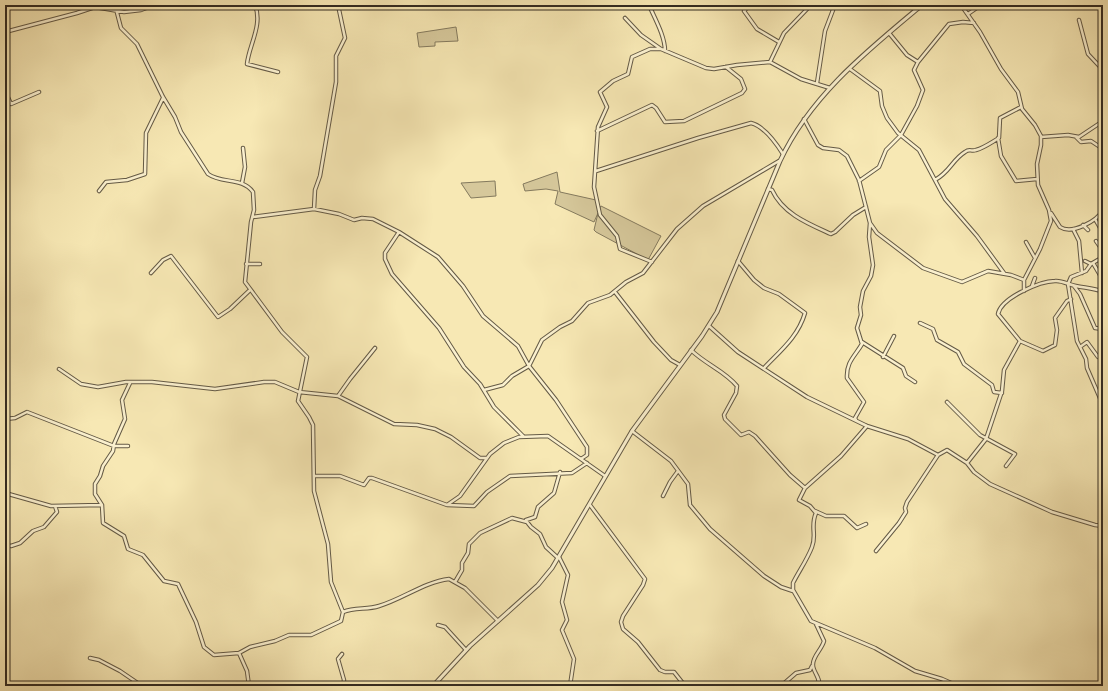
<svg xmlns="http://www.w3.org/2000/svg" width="1108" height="691" font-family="Alegreya,serif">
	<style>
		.green { fill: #d6c89b; stroke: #847a5e }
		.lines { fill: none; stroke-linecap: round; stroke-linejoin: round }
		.minor-casing { stroke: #645a46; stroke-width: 4.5 }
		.tertiary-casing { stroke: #645a46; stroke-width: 5 }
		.minor { stroke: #faf0ce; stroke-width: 2.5 }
		.tertiary { stroke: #faf0ce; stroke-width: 3 }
	</style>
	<rect width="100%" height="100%" fill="#f7e8b4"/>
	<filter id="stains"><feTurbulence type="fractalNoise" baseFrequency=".005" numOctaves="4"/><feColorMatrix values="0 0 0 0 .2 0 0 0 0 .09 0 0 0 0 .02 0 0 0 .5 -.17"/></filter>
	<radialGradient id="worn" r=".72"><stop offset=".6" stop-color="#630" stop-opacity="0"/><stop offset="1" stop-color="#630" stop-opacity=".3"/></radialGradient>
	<path class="green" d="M456 27 458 41 435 42V46L419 47 417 33Z
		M557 172 560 192 596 200 598 211 601 206 661 236 648 260 596 232 594 230 598 213 594 222 555 204 558 191 546 189 525 191 523 184Z
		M495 181 496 196 471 198 461 183Z"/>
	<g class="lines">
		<defs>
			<path id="minor" d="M255 5C263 25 249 45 247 64L278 72
				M649 5C655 19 665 36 665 51
				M750 5 744 11 757 29 779 42
				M961 5 980 32 1001 69 1018 92 1022 109 1035 125 1041 136V145L1037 164 1038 185 1049 210 1051 221 1040 249 1024 280
				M968 14 981 5
				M625 18 641 35 661 49 706 68 714 69 737 65 770 62 801 79 830 88
				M1079 20 1088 54 1103 70
				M5 32 77 13 95 7 124 12 141 10 154 5
				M889 33 907 55 918 62 949 24 963 22 974 23
				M770 62 784 33 811 5
				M850 69 880 91 882 106 887 118 898 133 919 150 945 199 977 236 1004 273
				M817 83 825 31 833 10 829 5
				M5 91 11 104 39 92
				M804 119 818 145 823 148 839 150 847 156 859 180 870 223 877 233 923 268 962 282 988 271 1011 275 1024 280V291
				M597 131 652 105 656 108 665 122 684 121 742 93 745 89 741 79 726 67
				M1041 137 1068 135 1079 137 1103 121
				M1076 137 1081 142 1091 141 1103 149
				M998 138 1001 156 1016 181 1037 179
				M596 171 698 138 751 123C764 126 776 143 783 154
				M1103 178 1101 188 1103 197
				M935 180C950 172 952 160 965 152 970 148 971 152 976 150 984 148 992 142 999 138L1000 118 1021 107
				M859 181 879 167 886 150 901 135 917 106 923 90 914 70 918 62
				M242 183 245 167 243 148
				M768 189 772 190C783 214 809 224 831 234L835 232 853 215 866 207
				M99 191 106 182 127 180 145 174 146 133 163 98
				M314 209 315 190 320 176 336 82V56L345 38 338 5
				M1051 213 1060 227C1072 235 1097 221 1103 210
				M253 217 314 209 339 214 354 220 362 218 373 219 399 232 438 257 463 286 483 316 518 346 529 366 556 400 587 447V455L581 459
				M1095 219 1103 233
				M1083 225 1088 230
				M1073 229 1079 241 1082 273
				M399 232 385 253V259L392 274 439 328 464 367 480 384 494 407 523 436
				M1096 241 1103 251
				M1026 242 1035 258
				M1103 257 1091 264 1086 271 1071 277 1068 284 1077 341 1086 359 1087 368 1103 405
				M738 261 754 280 764 288 779 294 805 313C798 337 780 351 764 368
				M1085 261 1091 264
				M652 262 620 249 617 236 600 215 594 187 598 127 607 107 600 92 613 81 628 74 632 57 650 49H661
				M1093 263 1103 280
				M246 264H260
				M151 273 163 260 171 256 218 317 230 309 250 290
				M1032 286 1035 278
				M1074 286 1080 294 1095 328 1103 329
				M615 292 654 342 671 360 680 365
				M920 323 933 329 937 340 958 352 964 364 992 385 994 392 1002 393
				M709 326 738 352 807 397 867 426 908 439 938 455 947 450 967 463 974 472 990 484 1052 512 1095 525 1103 526
				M1020 341 1043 351 1055 345 1057 330 1055 318 1067 301 1071 299
				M862 342 903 368 906 376 915 382
				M1080 347 1087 342 1098 357 1103 358
				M691 350C705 364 725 371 737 386L736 393 724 415 725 419 741 435 749 432 755 436 790 475 805 488
				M883 357 894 336
				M59 369 81 384 98 387 126 382H152L215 389 264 382H275L299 392 338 396 394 424 417 425 435 429 451 437 480 458H487
				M484 390 503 385 512 376 529 366 542 340 560 327 572 321 588 303 610 295 626 282 643 273 677 229 703 206 779 161
				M338 396 350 379 375 348
				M947 402 980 435 1015 454 1006 466
				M5 419 15 418 27 412 114 446H128
				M856 420 855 418 864 402 847 378C846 362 855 356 862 344L857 328 861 315 860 307 863 291 871 276 873 265 869 237 870 223
				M867 426 841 456 805 488 799 500 810 506 816 513C810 526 817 535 812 547 807 560 799 571 793 583V590L811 621 875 648 915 671 942 679 958 686
				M632 431 671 461 688 484 690 505 710 529 764 576 781 587 793 591
				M967 463 986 439 1002 391 1004 370 1020 341 998 314C1001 298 1040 281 1055 281 1062 280 1069 285 1076 286 1085 288 1094 288 1103 292
				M314 476H340L364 485 369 478H372L447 505 460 496 490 454 504 443 519 437 548 436 605 476
				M5 493 51 506 102 505 103 523 124 536 128 549 143 555 164 581 178 584 196 622 204 647 214 655 239 653 250 647 275 641 289 635H311L341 621 343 612 331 582 328 544 314 491 313 425 309 417 298 401 307 357 282 332 245 282 251 222 254 210 253 192C242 177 222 184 208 174L181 132 175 117 163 97 137 44 121 28 115 5
				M663 496 670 482 678 471
				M102 505 95 494V484L100 476 103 466 113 451 114 444 125 419 122 400 130 383
				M447 505 474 506 487 492 510 476 572 473 587 463
				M590 505 645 579 643 585 623 616 621 622 623 629 638 642 660 670 665 672H674L685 686
				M815 511 826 516H844L857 528 866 524
				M526 520 535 517 538 507 554 493 560 472
				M5 545 11 546 20 543 33 531 44 527 57 512 55 506
				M876 551 899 523 906 512 905 508 907 502 938 455
				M559 557 568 575 562 602 567 620 562 630 574 659 570 686
				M455 582 462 570V563L468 553 469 544 480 533 512 518 527 522 531 527 540 534 546 547 558 558
				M343 612C355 607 367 610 379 606 403 599 424 582 449 579L465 588 498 621
				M816 624 824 641C822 649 813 656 813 664 812 672 822 678 818 686
				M438 625 445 627 466 650
				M239 653 247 671 249 686
				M342 654 338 659 344 680 343 686
				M90 658 99 660 120 671 142 686
				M781 686 796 673 810 670 812 666"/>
			<path id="tertiary" d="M433 686 470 646 538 585 552 568 632 431 702 336 717 312 780 161C810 96 868 50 922 5"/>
		</defs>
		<use href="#minor" class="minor-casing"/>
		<use href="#tertiary" class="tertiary-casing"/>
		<use href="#minor" class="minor"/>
		<use href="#tertiary" class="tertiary"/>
	</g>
	<rect width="1108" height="691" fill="none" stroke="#f7e8b4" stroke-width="20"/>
	<rect x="6" y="6" width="1096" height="679" fill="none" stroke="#332b21" stroke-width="2"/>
	<rect x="10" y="10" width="1088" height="671" fill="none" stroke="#332b21"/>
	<rect width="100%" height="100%" filter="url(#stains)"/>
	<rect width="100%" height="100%" fill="url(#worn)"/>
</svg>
